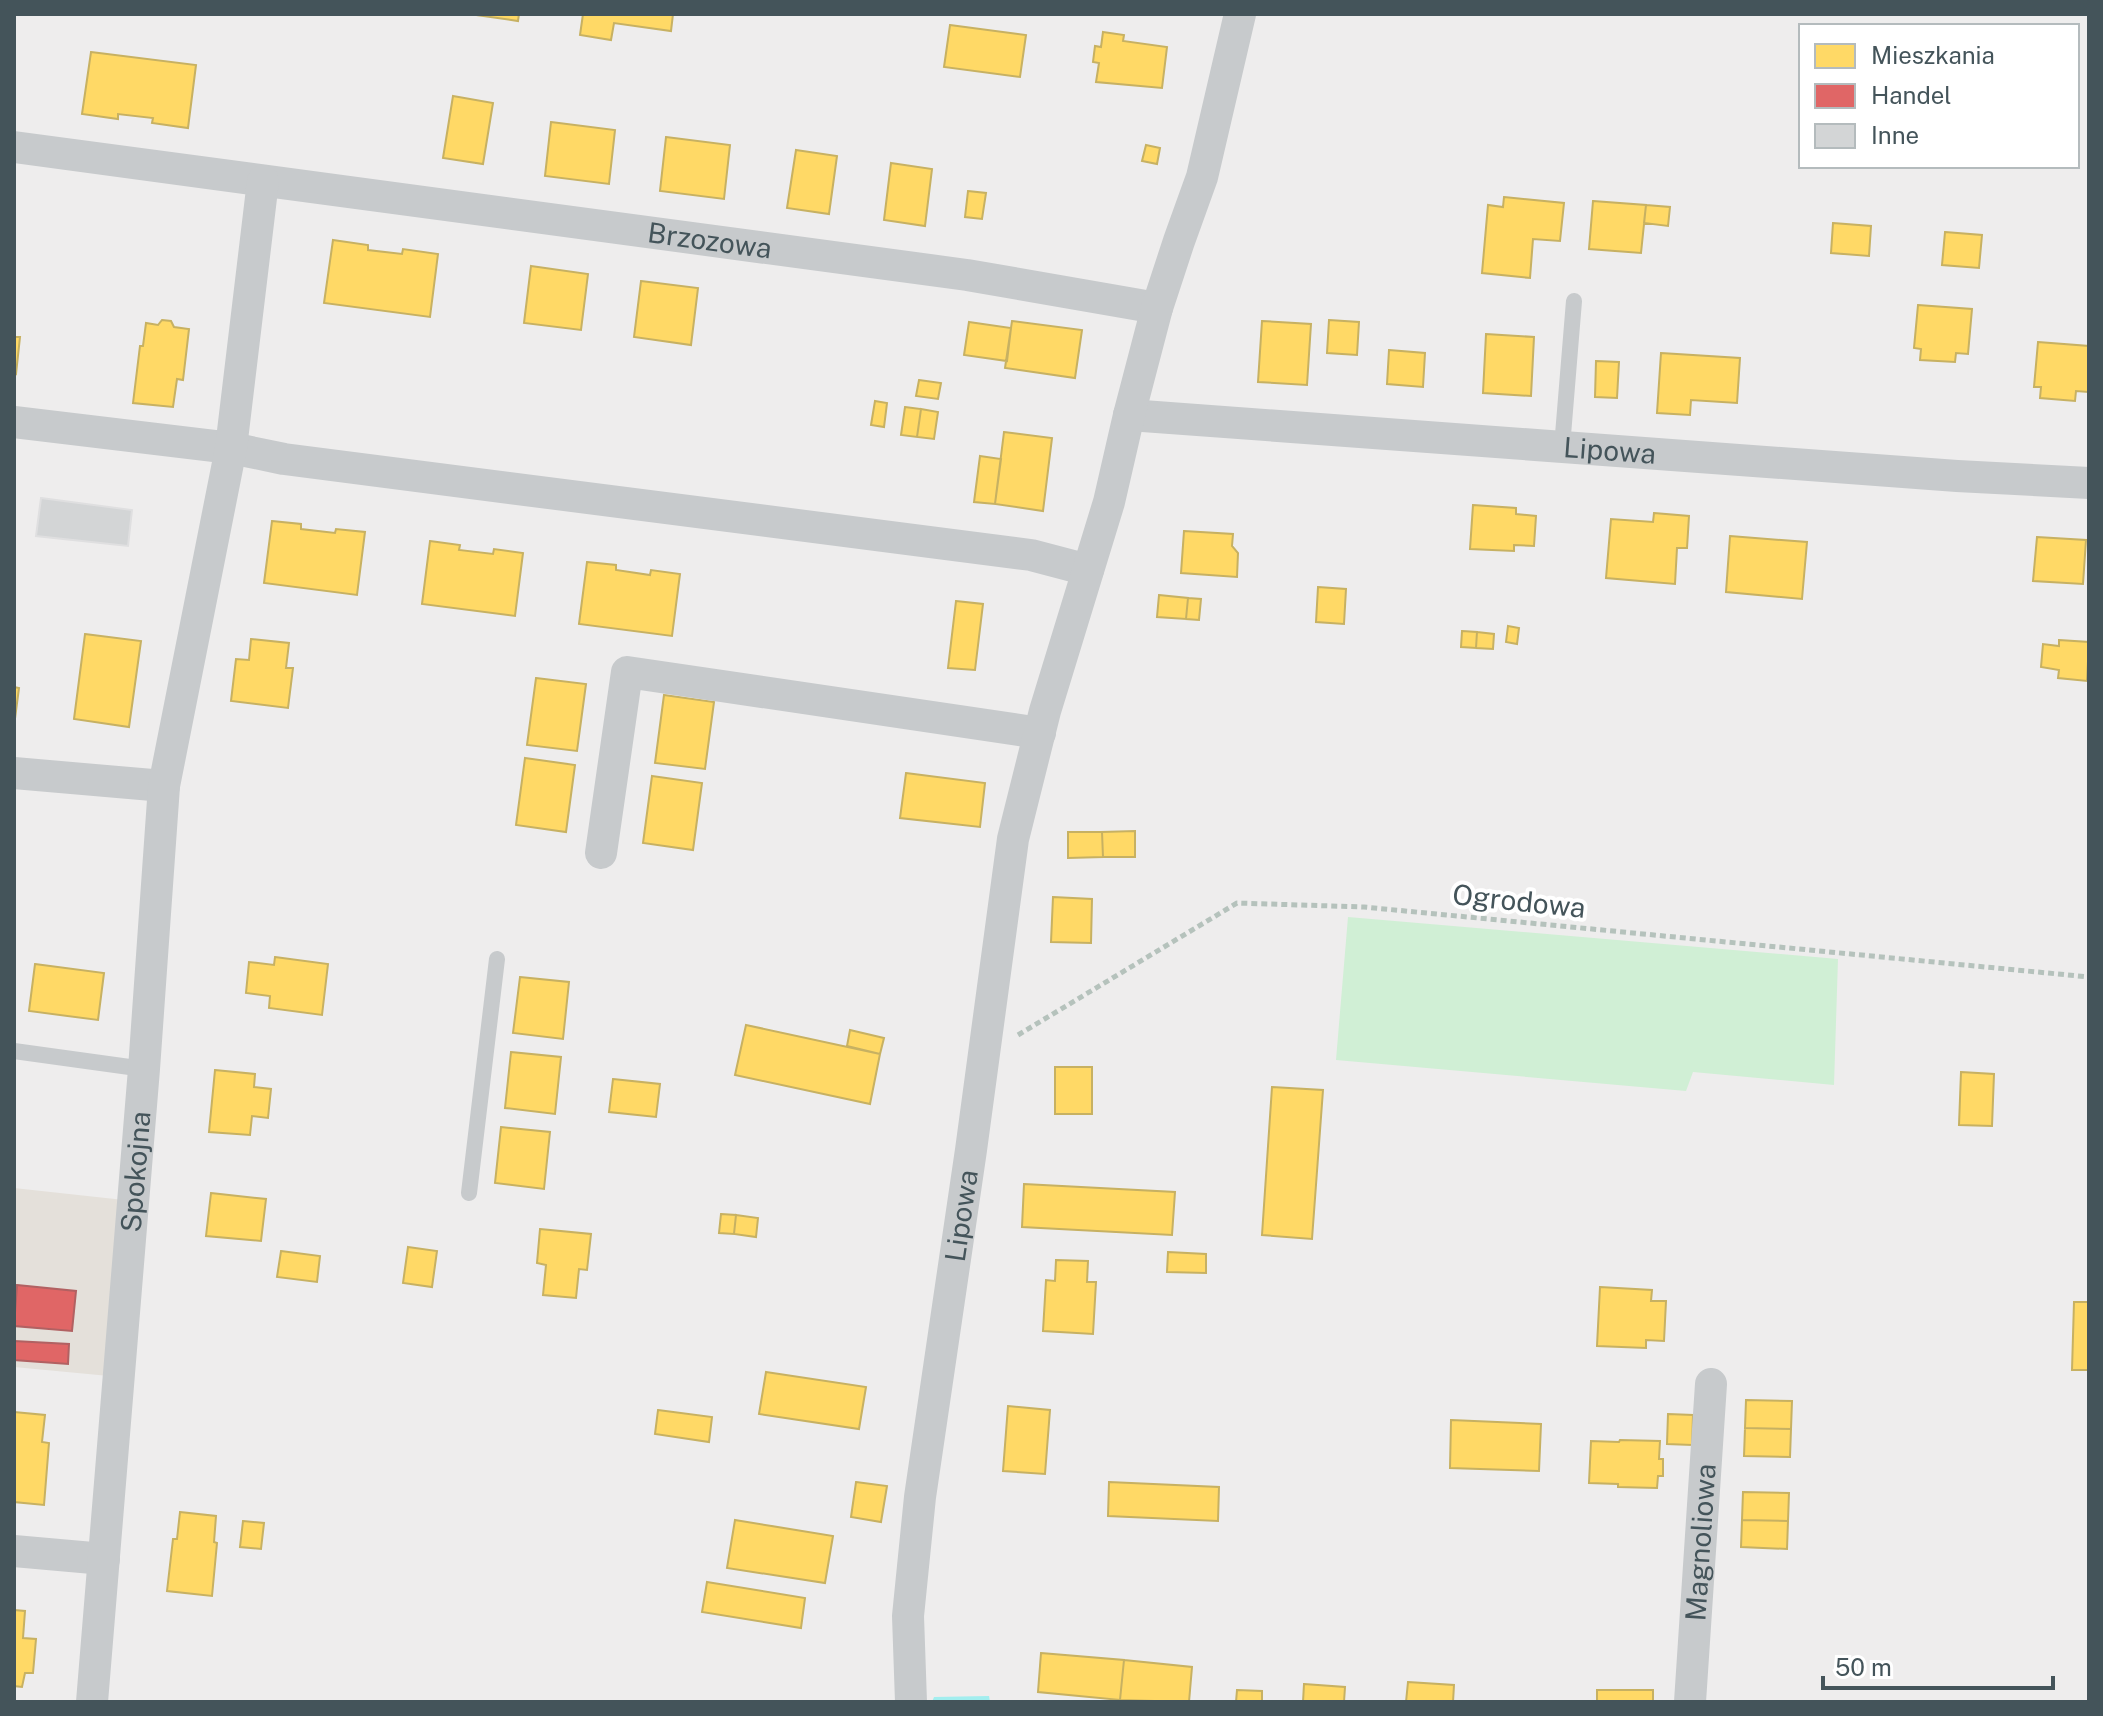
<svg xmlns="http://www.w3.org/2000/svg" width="2103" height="1716" font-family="'Public Sans',sans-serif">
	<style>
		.commercial { fill: #e4e0da }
		.green { fill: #d0efd5 }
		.water { fill: #a2eeef }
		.homes { fill: #ffd966; stroke: #c7b162; stroke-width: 2 }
		.shops { fill: #e06666; stroke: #b16162; stroke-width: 2 }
		.building { fill: #d3d5d6; stroke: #dfdfe0; stroke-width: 2 }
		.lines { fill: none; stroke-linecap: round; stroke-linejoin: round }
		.path { stroke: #b5c2bc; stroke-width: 5; stroke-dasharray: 6 4; stroke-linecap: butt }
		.lane { stroke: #c7cacc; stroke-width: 16 }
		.street { stroke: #c7cacc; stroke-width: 32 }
		.labels { text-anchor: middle; stroke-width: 8; stroke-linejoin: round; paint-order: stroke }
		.street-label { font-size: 28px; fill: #44545a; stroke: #fff }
	</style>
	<rect width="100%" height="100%" fill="#eeeded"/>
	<path class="commercial" d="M14 1188 124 1200 109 1376 14 1367Z"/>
	<path class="green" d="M1348 917 1838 959 1834 1085 1693 1072 1686 1091 1336 1060Z"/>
	<path class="water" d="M989 1696 990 1702H932L934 1697Z"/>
	<path class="homes" d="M469 14H519L518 21Z
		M583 14H673L671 31 614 23 611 40 580 35Z
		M950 25 1026 35 1020 77 944 67Z
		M1103 32 1124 35 1123 41 1167 47 1162 88 1096 82 1099 63 1093 62 1095 46 1101 47Z
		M91 52 196 65 188 128 152 123 153 118 118 114V119L82 114Z
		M453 96 493 103 483 164 443 158Z
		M551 122 615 130 609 184 545 176Z
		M666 137 730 145 724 199 660 191Z
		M1146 145 1160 148 1157 164 1142 161Z
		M796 150 837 156 829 214 787 208Z
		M891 163 932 169 925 226 884 220Z
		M968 191 986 193 982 219 965 217Z
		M1504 197 1564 203 1560 241 1533 239 1530 278 1482 273 1488 205 1503 207Z
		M1593 201 1646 205 1641 253 1589 249Z
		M1646 205 1670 207 1668 226 1644 223Z
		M1833 223 1871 226 1869 256 1831 253Z
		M1945 232 1982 235 1979 268 1942 265Z
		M333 240 368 245V250L402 254 403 249 438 254 430 317 324 303Z
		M531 266 588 274 581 330 524 323Z
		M641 281 698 288 691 345 634 337Z
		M1918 305 1972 309 1968 354 1956 353 1955 362 1920 360 1921 349 1914 348Z
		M162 320 171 321 174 327 189 329 183 380 177 379 173 407 133 403 140 346H143L146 323 158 325Z
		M1329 320 1359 322 1357 355 1327 353Z
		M1012 321 1082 330 1075 378 1005 368Z
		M1262 321 1311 324 1307 385 1258 382Z
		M969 322 1011 328 1007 361 964 355Z
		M1486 334 1534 337 1531 396 1483 393Z
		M14 337H20L16 374 14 373Z
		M2038 342 2089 346 2088 392 2076 391 2075 401 2040 398 2041 387H2034Z
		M1389 350 1425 353 1423 387 1387 384Z
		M1661 353 1740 358 1737 403 1691 400 1690 415 1657 413Z
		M1596 361 1619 362 1617 398 1595 397Z
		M919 380 941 383 938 399 916 396Z
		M875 401 887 403 884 427 871 425Z
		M905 407 921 409 917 437 901 435Z
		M921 409 938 412 934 439 917 437Z
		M1004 432 1052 438 1043 511 995 504Z
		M980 456 1001 459 995 504 974 502Z
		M1473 505 1516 508V514L1536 516 1534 546 1514 545V551L1470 549Z
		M1654 513 1689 516 1687 548H1677L1675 584 1606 578 1611 519 1653 522Z
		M272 521 301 524V529L335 533 336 529 365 532 357 595 264 583Z
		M1184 531 1233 534 1232 546 1238 553 1237 577 1181 573Z
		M1730 536 1807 542 1802 599 1726 592Z
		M2037 537 2086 540 2083 584 2033 581Z
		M430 541 460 545 459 550 493 554 494 549 523 553 515 616 422 604Z
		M587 562 616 565V570L650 575 651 570 680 574 672 636 579 624Z
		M1318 587 1346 589 1344 624 1316 622Z
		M1159 595 1188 598 1186 619 1157 617Z
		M1188 598 1201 599 1199 620 1186 619Z
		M956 601 983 604 975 670 948 668Z
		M1508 626 1519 628 1517 644 1506 642Z
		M1462 631 1477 632 1476 648 1461 647Z
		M1477 632 1494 634 1493 649 1476 648Z
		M85 634 141 641 129 727 74 719Z
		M251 639 289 643 286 668H293L288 708 231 701 236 659 249 660Z
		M2059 640 2089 642 2087 681 2058 678 2059 670 2041 667 2043 644 2059 646Z
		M536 678 586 684 577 751 527 745Z
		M14 687 19 688 14 726Z
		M664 695 714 702 705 769 655 763Z
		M525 758 575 765 566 832 516 825Z
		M906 773 985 783 980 827 900 818Z
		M652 776 702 783 693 850 643 843Z
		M1135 831V857H1103L1102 832Z
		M1068 832H1102L1103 857 1068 858Z
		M1053 897 1092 899 1091 943 1051 942Z
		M275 957 328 964 322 1015 269 1008 270 996 246 993 249 962 274 965Z
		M35 964 104 973 98 1020 29 1011Z
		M520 977 569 982 563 1039 513 1033Z
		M746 1025 880 1054 870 1104 735 1075Z
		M850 1030 884 1038 880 1054 847 1046Z
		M511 1052 561 1057 555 1114 505 1108Z
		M1055 1067H1092V1114H1055Z
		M215 1070 255 1074 254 1087 271 1089 268 1118 252 1116 250 1135 209 1132Z
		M1961 1072 1994 1074 1992 1126 1959 1125Z
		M613 1079 660 1084 656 1117 609 1112Z
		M1272 1087 1323 1090 1312 1239 1262 1235Z
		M501 1127 550 1132 544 1189 495 1183Z
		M1024 1184 1175 1192 1172 1235 1022 1227Z
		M211 1193 266 1199 261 1241 206 1236Z
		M721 1214 736 1215 734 1234 719 1233Z
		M736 1215 758 1218 756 1237 734 1234Z
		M540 1229 591 1234 587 1270 579 1269 576 1298 543 1295 546 1265 537 1263Z
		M408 1247 437 1251 432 1287 403 1283Z
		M281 1251 320 1256 317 1282 277 1277Z
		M1168 1252 1206 1254V1273L1167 1272Z
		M1056 1260 1088 1261 1087 1282H1096L1093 1334 1043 1331 1046 1280 1055 1281Z
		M1600 1287 1652 1290 1651 1301H1666L1664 1341 1646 1340V1348L1597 1346Z
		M2074 1302H2089V1370H2072Z
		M766 1372 866 1387 859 1429 759 1414Z
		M1746 1400 1792 1401 1791 1429 1745 1428Z
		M1008 1406 1050 1410 1045 1474 1003 1471Z
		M658 1410 712 1417 709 1442 655 1434Z
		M14 1412 45 1415 42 1442 49 1443 44 1505 14 1502Z
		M1668 1414 1693 1415 1692 1445 1667 1444Z
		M1451 1420 1541 1424 1539 1471 1450 1468Z
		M1745 1428 1791 1429 1790 1457 1744 1456Z
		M1620 1440 1660 1441 1659 1459H1663V1476H1658L1657 1488 1618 1487V1484L1589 1483 1591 1441 1619 1442Z
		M856 1482 887 1486 881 1522 851 1517Z
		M1109 1482 1219 1487 1218 1521 1108 1516Z
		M1743 1492 1789 1493 1788 1521 1742 1520Z
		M180 1512 216 1516 214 1542 217 1543 212 1596 167 1591 173 1539H177Z
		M735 1520 833 1536 825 1583 727 1568Z
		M1742 1520 1788 1521 1787 1549 1741 1547Z
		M243 1521 264 1523 261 1549 240 1547Z
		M707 1582 805 1598 801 1628 702 1612Z
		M14 1610 25 1611 23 1638 36 1639 33 1673H25L22 1687 14 1686Z
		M1041 1653 1124 1660 1120 1700 1038 1692Z
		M1124 1660 1192 1667 1189 1702 1120 1700Z
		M1408 1682 1454 1685 1453 1702H1406Z
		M1304 1684 1345 1687 1344 1702H1303Z
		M1237 1690 1262 1691V1702H1236Z
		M1597 1690H1653V1702H1597Z"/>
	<path class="shops" d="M17 1285 76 1291 72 1331 14 1326Z
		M14 1341 69 1344 68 1364 14 1360Z"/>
	<path class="building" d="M41 498 132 510 128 546 36 536Z"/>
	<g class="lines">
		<path class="path" d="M1018 1035 1237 903 1364 907 2089 977"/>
		<path class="lane" d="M1562 447 1574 301
			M14 1051 144 1069
			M469 1193 497 959"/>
		<g class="street">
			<path id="s1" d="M14 147 967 275 1157 308"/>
			<path id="s2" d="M1129 415 1957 476 2089 483"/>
			<path d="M14 422 231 448 284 459 1031 555 1088 570"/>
			<path d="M14 773 164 786"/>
			<path d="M601 853 627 672 1040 733"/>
			<path d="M14 1551 104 1559"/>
			<path id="s3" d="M92 1702 144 1069 164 786 231 448 263 181"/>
			<path id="s4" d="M911 1702 908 1616 920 1497 971 1150 1013 839 1045 711 1109 502 1129 415 1157 308 1179 241 1202 177 1240 14"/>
			<path id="s5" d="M1690 1702 1711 1384"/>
		</g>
	</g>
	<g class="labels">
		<g class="street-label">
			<text dy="10" stroke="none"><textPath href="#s1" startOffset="702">Brzozowa</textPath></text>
			<text dy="10" stroke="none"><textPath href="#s2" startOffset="482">Lipowa</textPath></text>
			<text transform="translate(1519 901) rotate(6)" y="10">Ogrodowa</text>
			<text dy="10" stroke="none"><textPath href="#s3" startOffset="532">Spokojna</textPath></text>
			<text dy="10" stroke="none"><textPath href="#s4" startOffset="490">Lipowa</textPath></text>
			<text dy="10" stroke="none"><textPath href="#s5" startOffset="160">Magnoliowa</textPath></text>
		</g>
	</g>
	<rect width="2103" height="1716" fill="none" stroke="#44545a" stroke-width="32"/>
	<rect x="1799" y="24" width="280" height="144" fill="#ffffff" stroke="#b4bbbd" stroke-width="2"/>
	<rect x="1815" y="44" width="40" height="24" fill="#ffd966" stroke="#b4bbbd" stroke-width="2"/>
	<text x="1871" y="64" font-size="24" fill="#44545a">Mieszkania</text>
	<rect x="1815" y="84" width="40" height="24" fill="#e06666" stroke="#b4bbbd" stroke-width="2"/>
	<text x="1871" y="104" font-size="24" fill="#44545a">Handel</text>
	<rect x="1815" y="124" width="40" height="24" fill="#d3d5d6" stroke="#b4bbbd" stroke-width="2"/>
	<text x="1871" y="144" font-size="24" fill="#44545a">Inne</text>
	<path d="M1823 1676v12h230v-12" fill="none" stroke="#44545a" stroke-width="4"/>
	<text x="1835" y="1676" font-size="24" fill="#44545a" stroke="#ffffff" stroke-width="6" paint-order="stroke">50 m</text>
</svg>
